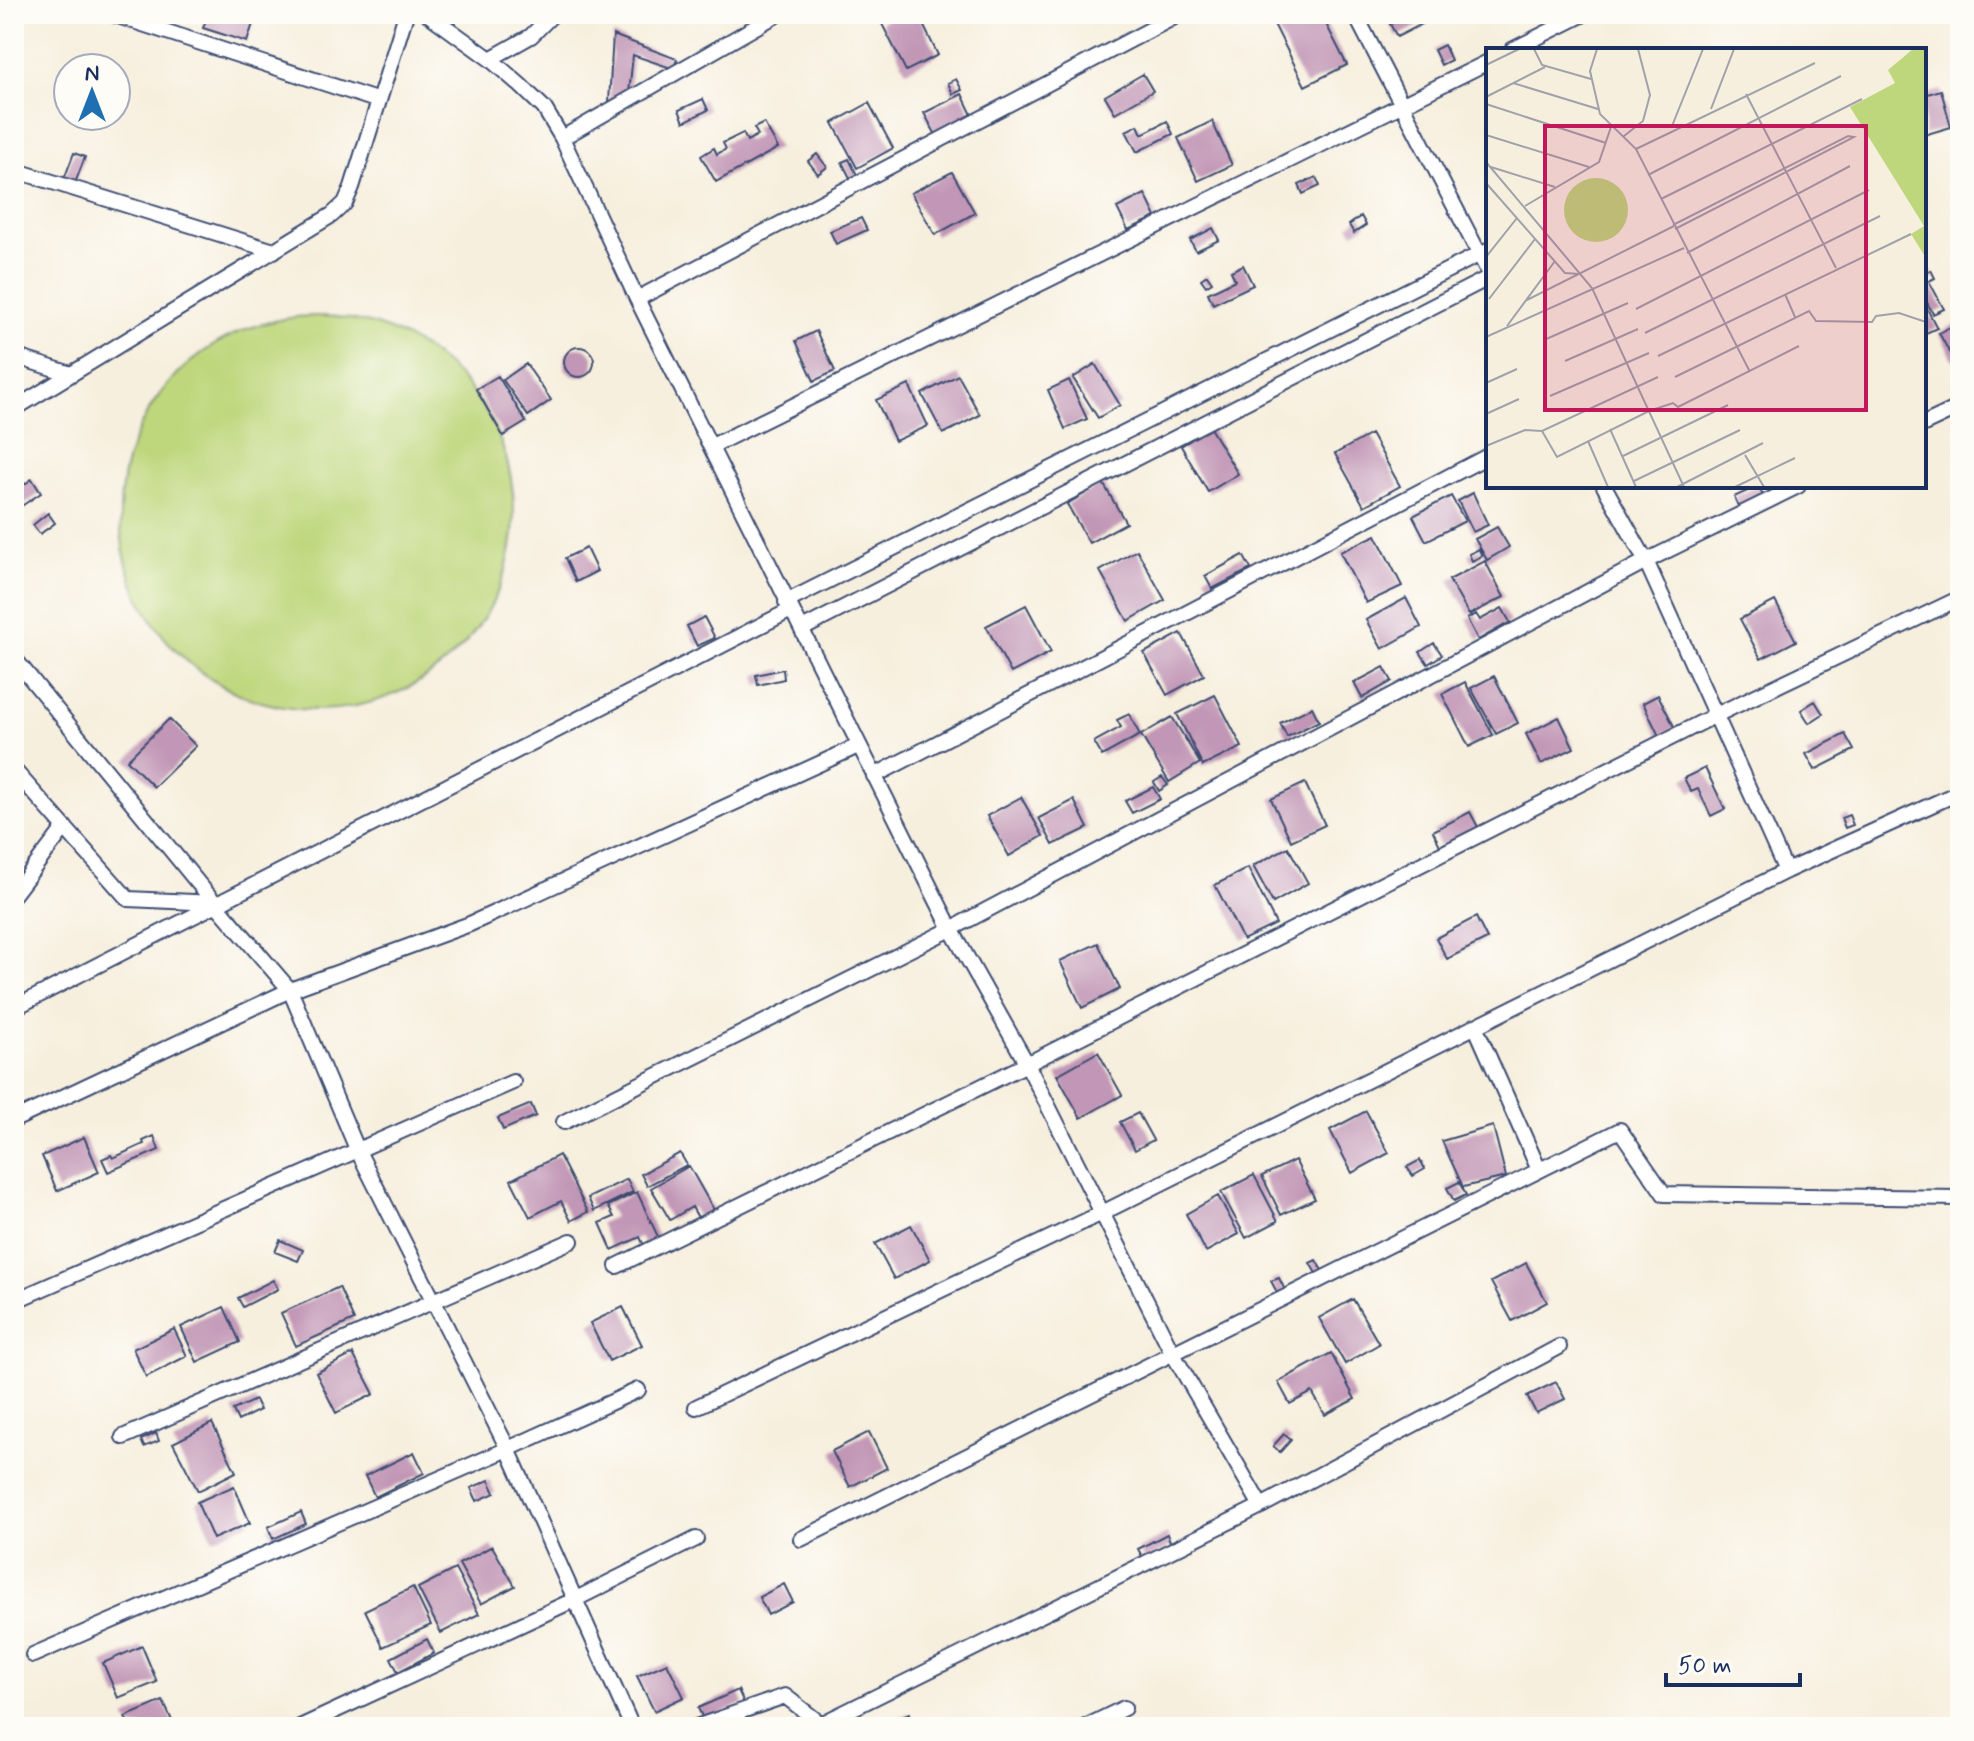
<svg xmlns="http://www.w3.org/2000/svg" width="1974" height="1741" font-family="Mynerve,sans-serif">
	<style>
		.green { fill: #bed77c; stroke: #6c836d; stroke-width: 2 }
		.building { fill: #c196b6 }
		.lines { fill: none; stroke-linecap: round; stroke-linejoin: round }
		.minor-casing { stroke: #3c4c71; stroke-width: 18 }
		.minor { stroke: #fff; stroke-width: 14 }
		.inset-road { fill: none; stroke: #9fa2ab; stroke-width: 2 }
		.view { fill: #c2185b; fill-opacity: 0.15; stroke: #c2185b; stroke-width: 4 }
		.inset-edge { fill: none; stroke: #1b2f5e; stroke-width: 4 }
	</style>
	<rect width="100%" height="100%" fill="#fdfcf7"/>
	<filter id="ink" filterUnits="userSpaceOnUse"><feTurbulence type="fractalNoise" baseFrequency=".0125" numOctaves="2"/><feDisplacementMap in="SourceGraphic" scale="16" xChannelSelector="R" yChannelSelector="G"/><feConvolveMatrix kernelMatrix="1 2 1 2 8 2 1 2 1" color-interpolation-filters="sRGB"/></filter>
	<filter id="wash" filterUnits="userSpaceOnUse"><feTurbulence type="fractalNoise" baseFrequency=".006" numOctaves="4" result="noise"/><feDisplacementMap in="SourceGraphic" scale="32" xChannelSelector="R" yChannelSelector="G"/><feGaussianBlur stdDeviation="1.8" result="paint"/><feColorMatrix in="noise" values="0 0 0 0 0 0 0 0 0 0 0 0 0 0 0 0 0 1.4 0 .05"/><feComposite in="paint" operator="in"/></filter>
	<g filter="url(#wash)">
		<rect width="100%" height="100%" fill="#f7efde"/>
		<path class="green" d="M120 513a197 197 0 1 1 394 0a197 197 0 1 1-394 0Z"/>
		<g id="blocks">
			<path class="building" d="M208 14H256L247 42 203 28Z
				M897 14H918L938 55 906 71 881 22Z
				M1293 14H1321L1347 65 1305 86 1274 24Z
				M1411 14H1430L1432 19 1397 37 1390 24Z
				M613 35 677 59 674 69 633 55 629 93 609 102Z
				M1444 45 1451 60 1441 65 1434 50Z
				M1143 74 1153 91 1115 113 1105 96Z
				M956 79 962 90 953 94 948 83Z
				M1941 90 1951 127 1924 135V95Z
				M962 94 974 119 937 137 924 113Z
				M703 99 708 110 684 122 679 110Z
				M869 103 893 148 857 168 833 123Z
				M1167 121 1173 134 1137 152 1126 131 1138 125 1142 134Z
				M1212 121 1232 165 1198 181 1178 138Z
				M764 123 778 148 716 182 701 156 714 148 717 154 726 149 723 143 743 133 747 141 758 135 754 128Z
				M74 153 85 157 74 186 63 182Z
				M817 154 827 167 818 174 808 161Z
				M849 159 857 175 850 178 842 162Z
				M952 172 975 213 935 235 911 193Z
				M1316 177 1320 186 1303 194 1299 185Z
				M1145 194 1156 217 1128 230 1117 208Z
				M1361 216 1366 225 1354 233 1349 225Z
				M861 218 867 230 836 244 830 231Z
				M1213 228 1219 240 1196 251 1190 240Z
				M1243 265 1253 285 1213 304 1208 293 1235 280 1231 271Z
				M1931 270 1935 278 1929 281 1944 309 1933 314 1924 297V273Z
				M1207 275 1212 282 1206 286 1201 279Z
				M1924 303 1937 328 1924 334Z
				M1958 323 1960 327V372L1939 333Z
				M816 331 835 371 814 381 796 341Z
				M564 362a15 15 0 1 1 30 0a15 15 0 1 1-30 0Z
				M526 364 551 400 528 416 503 380Z
				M1095 364 1120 405 1098 418 1073 378Z
				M958 375 980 415 943 434 922 394Z
				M498 376 526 422 503 436 476 389Z
				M1069 380 1087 419 1065 429 1048 390Z
				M909 385 928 426 895 441 876 400Z
				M1210 428 1238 474 1208 492 1181 446Z
				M1371 434 1400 486 1364 506 1335 454Z
				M32 479 41 493 14 511V492Z
				M1103 483 1126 523 1089 543 1067 504Z
				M1758 486 1763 495 1739 508 1734 497Z
				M1473 493 1488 525 1473 532 1458 501Z
				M1451 496 1465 521 1426 541 1413 516Z
				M48 513 55 523 40 534 33 525Z
				M1497 527 1509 547 1487 560 1475 539Z
				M1376 535 1402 586 1366 603 1340 552Z
				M586 548 597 571 576 582 565 558Z
				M1479 549 1482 556 1472 561 1469 554Z
				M1137 550 1165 600 1128 621 1100 571Z
				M1243 555 1251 569 1212 589 1205 576Z
				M1485 561 1504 597 1469 615 1449 580Z
				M1406 598 1421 627 1382 649 1366 620Z
				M1775 601 1796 641 1761 659 1740 619Z
				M1026 605 1051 652 1011 673 986 626Z
				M1502 608 1510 622 1478 640 1467 619 1476 614 1480 620Z
				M704 617 715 638 697 646 687 626Z
				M1181 633 1204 675 1167 695 1144 653Z
				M1434 643 1442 655 1428 664 1420 652Z
				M1384 667 1392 681 1362 698 1354 683Z
				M783 669 784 679 758 685 756 675Z
				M1494 676 1518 723 1496 734 1471 688Z
				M1465 682 1493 735 1469 747 1442 694Z
				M1215 695 1242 747 1203 766 1177 714Z
				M1658 695 1675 728 1659 736 1643 703Z
				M1815 701 1823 714 1809 723 1801 710Z
				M1312 707 1319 721 1287 737 1280 723Z
				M1129 714 1140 735 1102 756 1094 742 1121 727 1117 720Z
				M1172 717 1200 763 1169 782 1141 735Z
				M1559 717 1574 748 1541 764 1526 734Z
				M169 719 196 746 154 787 127 760Z
				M1845 734 1854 750 1815 770 1806 754Z
				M1705 768 1725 809 1711 816 1698 789 1691 792 1684 778Z
				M1162 777 1168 785 1159 791 1154 782Z
				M1305 783 1325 825 1291 841 1271 799Z
				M1153 787 1160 799 1132 813 1125 801Z
				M1021 797 1043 836 1009 856 987 816Z
				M1074 800 1088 828 1053 845 1039 818Z
				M1470 812 1478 827 1440 846 1433 831Z
				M1849 815 1853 825 1845 828 1841 818Z
				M1288 847 1308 883 1273 903 1253 866Z
				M1248 868 1276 924 1243 940 1215 885Z
				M1476 917 1487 939 1447 959 1436 938Z
				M1098 943 1120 989 1082 1008 1060 961Z
				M1098 1052 1122 1095 1081 1118 1057 1075Z
				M531 1104 536 1116 503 1130 498 1118Z
				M1366 1111 1389 1153 1352 1173 1330 1130Z
				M1138 1113 1153 1140 1135 1150 1120 1122Z
				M1493 1126 1506 1177 1463 1187 1442 1141Z
				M154 1136 159 1150 108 1172 102 1159 111 1155 113 1158 144 1144 143 1141Z
				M84 1137 99 1172 57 1191 42 1156Z
				M680 1153 687 1165 647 1186 641 1174Z
				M559 1155 588 1212 571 1221 561 1201 530 1217 511 1180Z
				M1295 1160 1315 1199 1281 1215 1262 1176Z
				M1420 1160 1425 1169 1413 1176 1407 1167Z
				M689 1166 715 1212 700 1221 692 1207 670 1220 651 1188Z
				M1254 1175 1278 1221 1246 1238 1221 1192Z
				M627 1179 633 1192 594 1211 588 1198Z
				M1459 1182 1466 1195 1454 1201 1447 1188Z
				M637 1192 660 1241 645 1248 640 1237 612 1250 600 1223 614 1217 608 1206Z
				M1218 1196 1239 1234 1206 1252 1186 1214Z
				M911 1225 930 1260 894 1279 875 1244Z
				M280 1240 303 1250 298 1261 275 1252Z
				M1316 1260 1324 1274 1318 1277 1310 1263Z
				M1526 1263 1547 1302 1512 1321 1491 1282Z
				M1279 1278 1286 1292 1279 1296 1271 1281Z
				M273 1280 278 1289 243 1307 238 1298Z
				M339 1287 354 1320 296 1346 281 1313Z
				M1353 1299 1379 1344 1345 1364 1319 1318Z
				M224 1307 240 1342 197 1362 181 1327Z
				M623 1307 642 1345 609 1361 590 1323Z
				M174 1329 187 1356 146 1377 133 1349Z
				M1331 1353 1355 1399 1325 1415 1312 1392 1290 1404 1278 1382Z
				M353 1354 374 1394 336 1413 316 1373Z
				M1556 1382 1565 1399 1536 1413 1527 1396Z
				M255 1400 260 1410 238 1421 233 1410Z
				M212 1423 236 1472 198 1491 173 1443Z
				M869 1432 887 1468 850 1487 832 1451Z
				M156 1433 159 1441 144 1447 141 1440Z
				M1284 1434 1291 1440 1280 1452 1273 1446Z
				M414 1452 424 1473 375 1497 365 1476Z
				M489 1480 495 1493 477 1501 471 1488Z
				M234 1486 250 1523 213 1539 197 1502Z
				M301 1512 306 1524 273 1539 268 1527Z
				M1167 1534 1172 1546 1144 1560 1138 1549Z
				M492 1546 515 1586 481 1604 459 1564Z
				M455 1569 479 1614 441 1633 418 1588Z
				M784 1584 793 1602 768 1615 759 1597Z
				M413 1587 431 1625 383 1647 365 1610Z
				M427 1639 434 1653 398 1672 391 1658Z
				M142 1646 157 1682 118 1698 103 1663Z
				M667 1663 684 1697 654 1711 637 1676Z
				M738 1690 744 1703 704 1721 698 1708Z
				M163 1701 175 1727H130L125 1717Z
				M909 1713 916 1727H878Z"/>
		</g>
	</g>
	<g filter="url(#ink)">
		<use href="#blocks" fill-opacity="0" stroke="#3c4c71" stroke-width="2"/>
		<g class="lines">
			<defs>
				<path id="minor" d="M112 14 379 101
					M428 14 490 59 520 85 544 108 562 138 637 299 951 929 1027 1064 1173 1354 1261 1506
					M1355 14 1488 271
					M1512 50 1584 14
					M490 59 531 36 553 14
					M562 138 778 14
					M14 170 274 251
					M637 299 1180 14
					M14 356 71 374
					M14 409 332 215 345 203 352 187 406 14
					M1924 424 1960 407
					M712 446 1488 62
					M1604 486 1646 561 1786 871
					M786 602 1488 250
					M802 629 1488 278
					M14 658 198 883 290 990 357 1149 508 1449 632 1727
					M14 770 128 899 215 903
					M874 776 1488 456
					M14 894 65 827
					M14 1008 791 610
					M1475 1026 1539 1170
					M14 1120 290 990 470 924 858 746
					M564 1122 951 929 1646 561 1798 486
					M617 1266 1027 1064 1716 715 1960 598
					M14 1301 513 1082
					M696 1407 1100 1214 1786 871 1960 792
					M123 1437 571 1241
					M801 1539 1620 1130 1664 1194 1960 1198
					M33 1655 508 1449 638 1390
					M300 1727 576 1599 696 1539
					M696 1727 785 1696 821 1724 1261 1506 1559 1347
					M1085 1727 1124 1708"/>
			</defs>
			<use href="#minor" class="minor-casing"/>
			<use href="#minor" class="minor"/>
		</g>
	</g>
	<g transform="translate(1486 48)">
		<rect width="440" height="440" fill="#f7efde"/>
		<path d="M427 1H440V210L425 186 438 178 364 59 409 35 402 22ZM78 162a32 32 0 1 1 64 0a32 32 0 1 1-64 0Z" fill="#bed77c"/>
		<path class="inset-road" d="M48 1 56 17 105 31M111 1 104 23 114 66 150 101 264 324M0 17 33 1M27 35 112 61M260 46 350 220M0 49 59 19M0 56 120 95M225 61 248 1M186 78 217 1M0 87 103 119M138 88 157 73 164 47 152 1M150 101 329 15M0 114 106 240 198 439M5 119 69 139M162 127 355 28M0 135 79 225 93 226M175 151 376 51M39 158 113 114 125 79M187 177 362 88 368 89 189 181M201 205 364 118M0 209 31 170M299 246 309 269M3 251 49 191M39 253 188 178M150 261 383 142M21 278 69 213M159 285 394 168M0 289 198 200M58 292 142 255M172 308 425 186M79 313 152 281M189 329 323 263 330 273 386 274 390 268 413 265 440 274M0 335 31 321M64 348 163 305M0 366 33 351M124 381 150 439M56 383 71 409 163 363 187 355 192 359 313 298M102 393 122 439M0 398 39 382 56 383 172 329M259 407 278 439M137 408 242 357M148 433 254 382M191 439 277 395M249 439 309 410"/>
		<path class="view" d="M59 78H380V362H59Z"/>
		<rect width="440" height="440" class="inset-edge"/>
	</g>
	<rect width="1974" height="1741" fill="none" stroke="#fdfcf7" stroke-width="48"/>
	<g transform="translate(92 92)"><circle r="38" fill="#fdfcf7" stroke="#a3aaba" stroke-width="2"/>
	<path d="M0-6L14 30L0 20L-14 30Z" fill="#1f6fb2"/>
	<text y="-12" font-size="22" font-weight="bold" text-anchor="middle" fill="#1b2f5e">N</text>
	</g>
	<path d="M1666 1673v12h134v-12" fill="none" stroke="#1b2f5e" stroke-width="4"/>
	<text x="1678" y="1673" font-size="24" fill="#1b2f5e" stroke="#fdfcf7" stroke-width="6" paint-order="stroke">50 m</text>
</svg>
